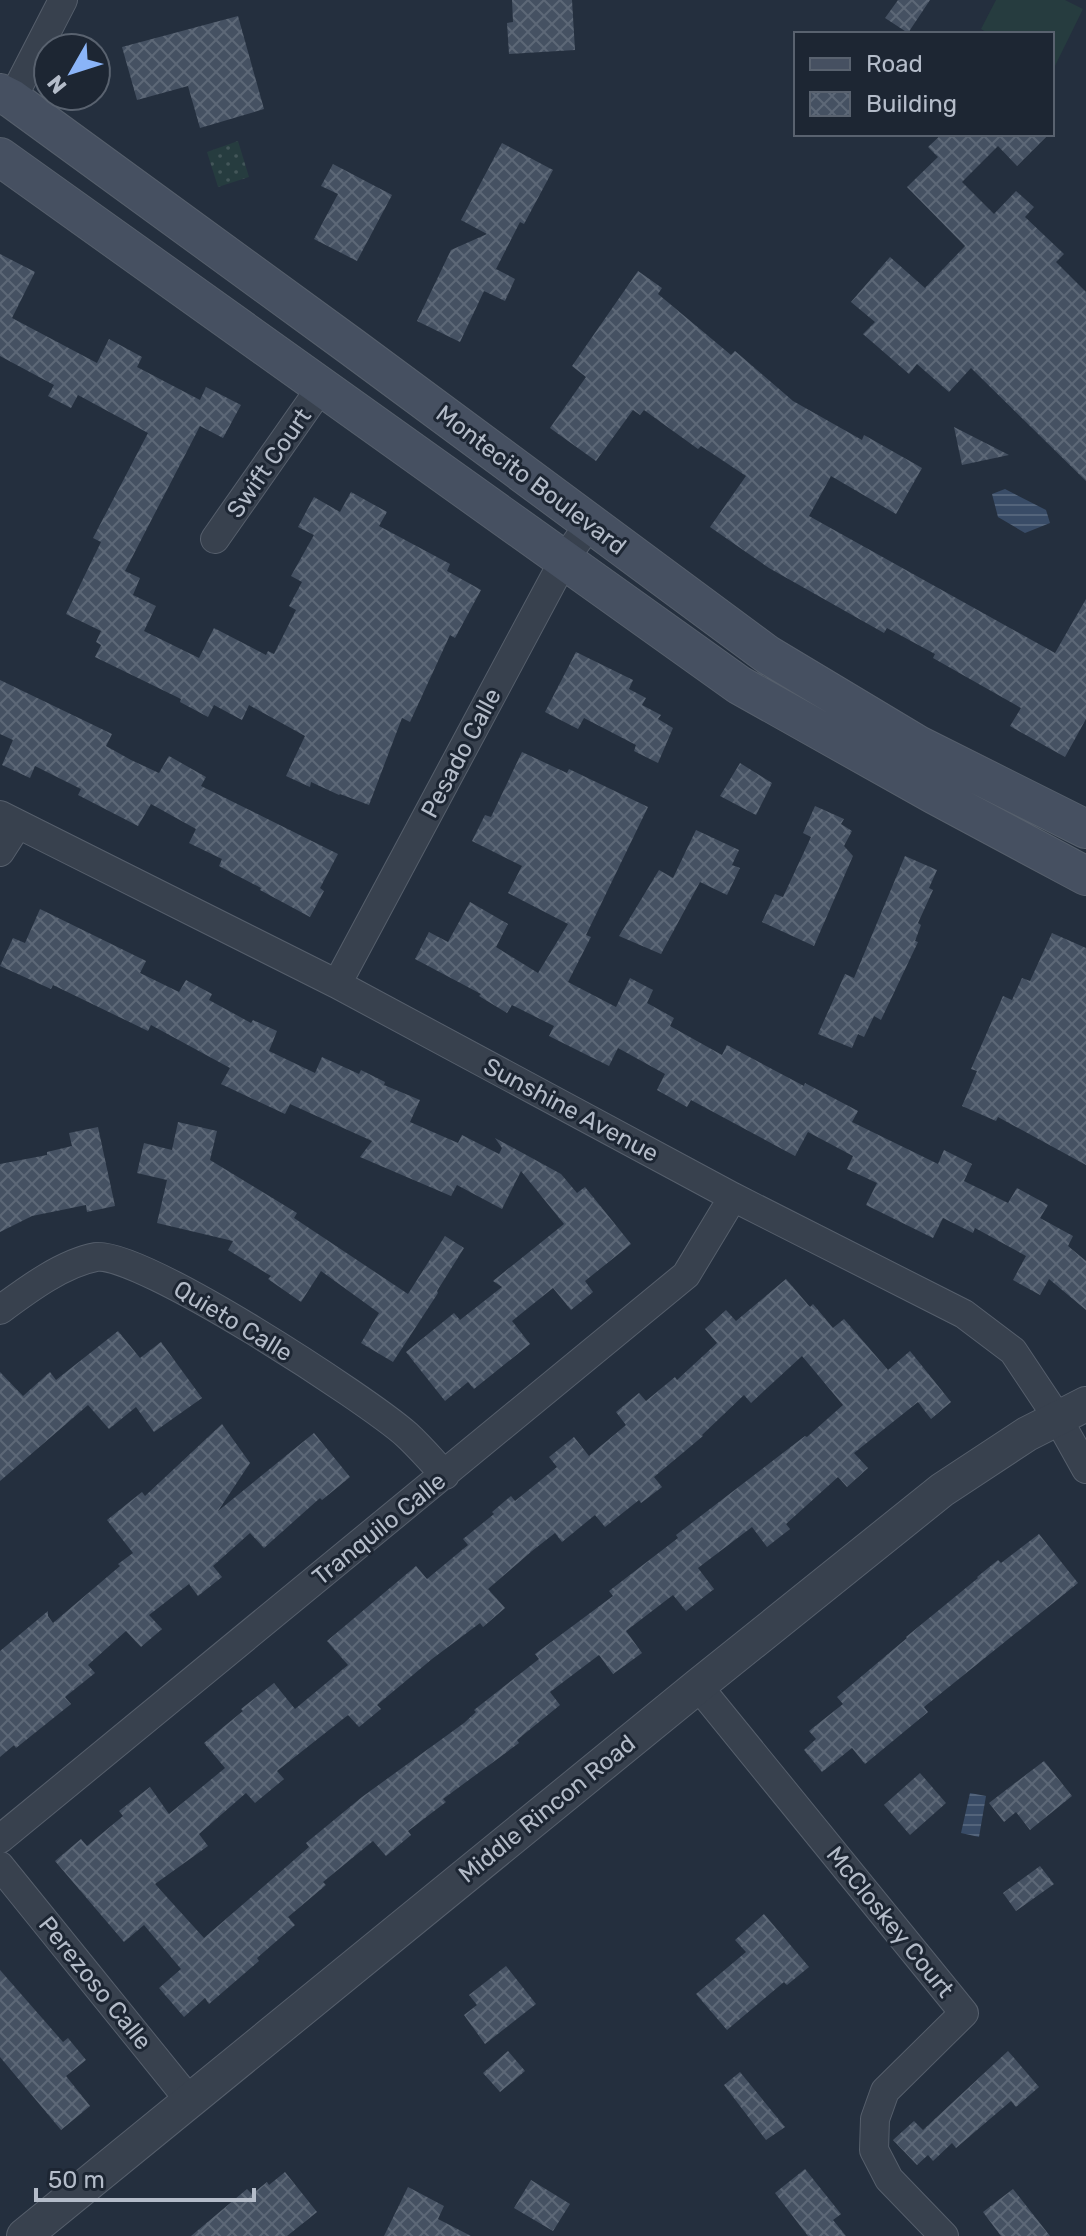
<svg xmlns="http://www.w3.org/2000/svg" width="1086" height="2236" font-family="Rubik,sans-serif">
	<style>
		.green { fill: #263c3f }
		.park { fill: url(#park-dots) }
		.water { fill: url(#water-rules) }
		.building { fill: url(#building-cross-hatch); fill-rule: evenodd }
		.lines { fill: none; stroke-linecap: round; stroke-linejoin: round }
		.minor-casing { stroke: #565f6c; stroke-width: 30 }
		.tertiary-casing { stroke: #565f6c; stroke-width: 36 }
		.secondary-casing { stroke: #565f6c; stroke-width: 40 }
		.minor { stroke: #38414e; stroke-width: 28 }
		.tertiary { stroke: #38414e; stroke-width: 34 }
		.secondary { stroke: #465061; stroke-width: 38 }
		.labels { text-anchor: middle; stroke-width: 6; stroke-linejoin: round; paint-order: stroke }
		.street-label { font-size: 24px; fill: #b4bcc9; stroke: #1d2633 }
	</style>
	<defs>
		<pattern id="park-dots" width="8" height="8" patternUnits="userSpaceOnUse" patternTransform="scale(2)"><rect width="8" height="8" fill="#263c3f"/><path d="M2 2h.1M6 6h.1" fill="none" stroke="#435659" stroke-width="1.8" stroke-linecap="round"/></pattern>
		<pattern id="water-rules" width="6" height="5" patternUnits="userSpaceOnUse" patternTransform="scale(2)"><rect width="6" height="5" fill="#394c67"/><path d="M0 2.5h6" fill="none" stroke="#53647b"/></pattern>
		<pattern id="building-cross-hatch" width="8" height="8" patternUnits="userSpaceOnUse" patternTransform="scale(2)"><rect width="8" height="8" fill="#455162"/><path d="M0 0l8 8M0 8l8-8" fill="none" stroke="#5d6877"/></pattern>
	</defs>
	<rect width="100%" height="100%" fill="#242f3e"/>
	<path class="green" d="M996 0H1065L1083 9 1052 72V34H989L981 29Z"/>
	<path class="park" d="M238 141 249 177 218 187 207 152Z"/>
	<path class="water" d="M1005 489 1046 510 1050 523 1025 533 998 517 992 494Z
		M970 1793 986 1796 979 1837 961 1833Z"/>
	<path class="building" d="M512 0H572L575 50 509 54 507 23 513 22Z
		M898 0H930L908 33 885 18Z
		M238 16 264 109 200 128 188 86 137 100 122 47Z
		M942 134H1049L1017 166 998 146 962 182 994 214 1016 191 1034 207 1025 217 1064 254 1056 262 1086 292V481L971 368 949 392 917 364 909 374 863 334 875 322 851 302 890 257 925 288 965 246 907 187 938 157 928 147Z
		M502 143 553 170 524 224 520 222 496 269 515 279 505 301 484 291 460 342 417 321 451 250 487 234 461 220Z
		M333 164 392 195 357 261 314 239 338 194 321 186Z
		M0 254 35 272 12 318 97 363 109 339 142 357 137 367 200 400 206 387 241 405 223 438 200 426 125 571 140 578 133 595 156 606 144 631 199 658 214 628 266 655 268 651 274 654 296 610 289 606 302 582 291 576 314 535 298 527 314 497 340 512 351 492 387 512 379 526 450 564 447 571 481 590 455 638 450 635 410 722 402 718 369 805 340 794 339 795 311 782 310 787 286 776 305 736 249 705 242 720 214 705 208 717 180 702 181 699 95 657 101 645 96 642 101 631 66 614 101 542 93 538 148 433 78 395 71 408 48 396 54 385 0 356Z
		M638 271 662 288 658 294 731 355 735 351 793 401 862 440 864 435 922 468 896 514 831 476 809 516 1055 653 1086 599V719L1065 757 1010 726 1021 708 933 658 935 654 887 628 884 633 769 568 710 527 746 476 701 446 698 449 644 410 640 415 633 410 596 461 550 428 586 377 572 366Z
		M954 427 1009 455 962 465Z
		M576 652 633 680 629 689 646 698 642 705 661 715 658 719 673 728 658 763 634 751 636 745 584 718 578 729 545 712Z
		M0 680 112 734 106 746 131 760 159 773 169 756 206 777 201 786 338 854 320 888 324 891 310 917 260 890 261 888 219 866 222 859 189 843 196 829 151 804 138 826 78 795 81 789 35 766 30 778 2 765 13 740 0 734Z
		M522 752 567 773 569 769 648 807 586 935 591 937 568 982 616 1007 630 978 653 990 647 1003 674 1018 670 1026 722 1055 727 1045 804 1086 805 1083 858 1111 852 1122 938 1164 944 1150 972 1164 964 1181 1008 1203 1017 1188 1048 1205 1040 1218 1073 1236 1068 1246 1086 1261V1310L1049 1279 1040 1295 1013 1280 1026 1256 975 1228 973 1233 943 1218 933 1238 866 1205 877 1183 847 1169 853 1156 808 1132 795 1156 691 1100 687 1107 657 1090 665 1074 618 1048 609 1066 549 1036 554 1026 512 1005 507 1013 479 996 481 994 415 959 429 932 448 942 470 902 508 924 496 947 538 973 568 924 508 893 522 866 472 841 485 815 491 817Z
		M740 763 772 783 756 815 720 796Z
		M815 806 844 819 841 824 852 831 844 846 853 856 814 946 762 922 775 894 783 897 811 837 803 833Z
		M696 830 739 850 732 865 740 868 727 895 700 882 661 954 619 936 659 870 673 878Z
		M905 856 937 870 929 888 933 890 918 923 921 925 915 941 918 942 881 1020 874 1016 864 1037 858 1034 852 1048 818 1034 845 974 854 978Z
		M40 909 146 961 140 973 179 992 186 980 212 994 209 1000 251 1023 253 1020 277 1031 269 1051 315 1073 322 1057 359 1074 361 1070 385 1082 384 1085 420 1100 410 1122 458 1143 462 1135 499 1154 502 1148 495 1138 561 1174 577 1193 585 1187 631 1244 585 1281 593 1292 571 1310 553 1288 512 1321 530 1344 474 1389 468 1382 445 1401 406 1352 454 1313 460 1320 502 1287 493 1281 564 1224 521 1171 502 1209 457 1185 451 1196 360 1157 372 1141 290 1104 285 1114 221 1084 230 1068 151 1025 148 1031 53 985 51 989 0 966 13 938 25 943Z
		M1052 933 1086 948V1165L998 1117 996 1121 962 1106 977 1071 971 1069 1003 996 1012 1000 1022 978 1030 981Z
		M178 1122 217 1131 210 1160 297 1213 294 1218 408 1294 445 1236 464 1248 437 1291 438 1293 393 1362 361 1343 379 1313 321 1271 301 1302 268 1279 271 1276 228 1250 233 1241 157 1223 167 1180 137 1173 144 1143 172 1150Z
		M98 1127 115 1206 87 1212 86 1205 32 1216 0 1232V1164L47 1155V1152L72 1146 69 1133Z
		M786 1279 810 1307 813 1304 833 1328 844 1319 888 1370 910 1351 951 1402 931 1419 918 1402 854 1453 868 1468 847 1487 838 1477 786 1524 790 1529 767 1547 752 1527 698 1568 714 1589 686 1611 673 1595 626 1631 642 1653 613 1674 599 1655 550 1692 560 1705 517 1740 519 1743 443 1799 446 1802 408 1831 411 1835 386 1856 373 1841 323 1882 326 1885 288 1917 295 1925 257 1958 259 1961 209 2004 205 1998 184 2017 159 1988 181 1969 144 1925 124 1942 55 1861 81 1839 87 1846 123 1816 119 1811 150 1787 169 1814 225 1768 204 1743 243 1711 241 1709 274 1683 295 1709 348 1665 327 1641 416 1566 427 1579 468 1545 463 1539 494 1514 492 1512 511 1496 515 1501 557 1467 549 1457 574 1437 589 1456 626 1425 616 1412 639 1393 646 1401 675 1377 677 1380 717 1343 705 1329 726 1310 736 1321ZM802 1356 843 1405 807 1437 805 1436 676 1535 678 1538 609 1591 613 1596 535 1654 539 1659 474 1710 476 1712 464 1723 362 1797 306 1843 309 1847 204 1938 155 1884 208 1846 199 1834 246 1793 255 1803 284 1779 277 1771 348 1715 359 1727 381 1709 377 1705 432 1659 480 1623 483 1627 505 1608 488 1589 532 1551 555 1533 562 1542 595 1515 605 1527 639 1500 641 1503 662 1487 654 1477 703 1436 702 1435 744 1395 751 1403Z
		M118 1331 140 1358 161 1342 202 1398 154 1432 136 1407 109 1429 88 1405 0 1481V1372L23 1396 50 1372 56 1380Z
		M222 1424 250 1463 218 1511 314 1433 350 1477 322 1500 320 1498 264 1548 250 1533 213 1566 222 1577 198 1596 189 1584 149 1615 162 1629 141 1647 126 1631 88 1665 95 1673 65 1697 71 1704 16 1748 14 1745 0 1757V1651L48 1611V1616L53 1623 120 1566 118 1564 133 1553 107 1520 142 1492 145 1496Z
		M1039 1534 1078 1583 924 1707 928 1712 865 1764 852 1748 822 1772 804 1750 816 1739 809 1731 843 1704 837 1697 907 1638 906 1637 978 1578 977 1577 998 1560 1001 1563Z
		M1044 1761 1072 1796 1030 1830 1016 1812 1004 1822 989 1803Z
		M920 1773 946 1803 910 1835 884 1805Z
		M1040 1866 1054 1884 1016 1911 1003 1893Z
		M764 1914 809 1967 787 1985 784 1982 727 2030 696 1994 746 1952 735 1940Z
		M506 1966 536 2004 485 2044 464 2015 477 2005 469 1995Z
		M0 1970 63 2042 68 2038 86 2060 66 2076 90 2106 61 2130 0 2057Z
		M508 2051 525 2071 500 2092 483 2073Z
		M1008 2051 1039 2087 1016 2107 1011 2101 956 2148 952 2143 933 2161 928 2155 917 2165 893 2140 914 2121 923 2130Z
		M740 2072 785 2127 766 2140 724 2085Z
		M805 2169 841 2214 833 2220 846 2236H808L775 2193Z
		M285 2172 317 2212 287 2236H191L247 2189 252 2194 267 2182 269 2185Z
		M531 2180 570 2204 553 2231 514 2208Z
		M408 2187 444 2206 438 2219 471 2236H384Z
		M1013 2189 1050 2236H1001L983 2212Z"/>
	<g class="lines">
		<defs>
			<path id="minor" d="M12 99 63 0
				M215 539 322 386
				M0 815 337 984 733 1197 964 1314 1013 1351 1057 1417 1086 1469
				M0 852 18 824
				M337 984 565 558 589 525
				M0 1310C27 1290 63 1263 96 1257 139 1250 368 1400 407 1435 420 1447 432 1461 445 1475
				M698 1686 964 2013 885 2091 875 2119 874 2150 889 2179 944 2236
				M0 1839 686 1275 733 1197
				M0 1866 190 2101"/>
			<path id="tertiary" d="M24 2236 698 1686 942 1490 1027 1434 1086 1404"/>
			<path id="secondary" d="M0 93 12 99 352 347 768 655 918 745 1086 829
				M0 157 739 685 935 795 1086 876"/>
		</defs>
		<use href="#minor" class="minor-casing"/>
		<use href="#tertiary" class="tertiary-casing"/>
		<use href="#secondary" class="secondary-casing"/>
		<use href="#minor" class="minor"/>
		<use href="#tertiary" class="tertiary"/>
		<use href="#secondary" class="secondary"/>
	</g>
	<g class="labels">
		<g class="street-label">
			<text transform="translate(269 463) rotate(-55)" y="8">Swift Court</text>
			<text transform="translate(531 480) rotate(37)" y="8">Montecito Boulevard</text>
			<text transform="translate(461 753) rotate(-62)" y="8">Pesado Calle</text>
			<text transform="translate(571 1110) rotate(28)" y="8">Sunshine Avenue</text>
			<text transform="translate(233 1321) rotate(31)" y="8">Quieto Calle</text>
			<text transform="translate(379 1529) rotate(-39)" y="8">Tranquilo Calle</text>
			<text transform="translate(547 1809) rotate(-39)" y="8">Middle Rincon Road</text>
			<text transform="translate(890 1922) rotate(51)" y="8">McCloskey Court</text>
			<text transform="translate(95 1983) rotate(51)" y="8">Perezoso Calle</text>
		</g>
	</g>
	<rect x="794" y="32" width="260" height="104" fill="#1d2633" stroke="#59626f" stroke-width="2"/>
	<rect x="810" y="58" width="40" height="12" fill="#465061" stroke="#59626f" stroke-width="2"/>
	<text x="866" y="72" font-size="24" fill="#b4bcc9">Road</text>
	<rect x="810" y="92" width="40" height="24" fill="url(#building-cross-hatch)" stroke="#59626f" stroke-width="2"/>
	<text x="866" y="112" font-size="24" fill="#b4bcc9">Building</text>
	<g transform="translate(72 72) rotate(231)"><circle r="38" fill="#1d2633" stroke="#59626f" stroke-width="2"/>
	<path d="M0-6L14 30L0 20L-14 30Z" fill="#8ab4f8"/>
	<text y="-12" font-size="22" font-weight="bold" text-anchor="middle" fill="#b4bcc9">N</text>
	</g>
	<path d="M36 2188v12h218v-12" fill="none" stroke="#b4bcc9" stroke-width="4"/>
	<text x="48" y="2188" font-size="24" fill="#b4bcc9" stroke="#1d2633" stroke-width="6" paint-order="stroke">50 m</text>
</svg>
